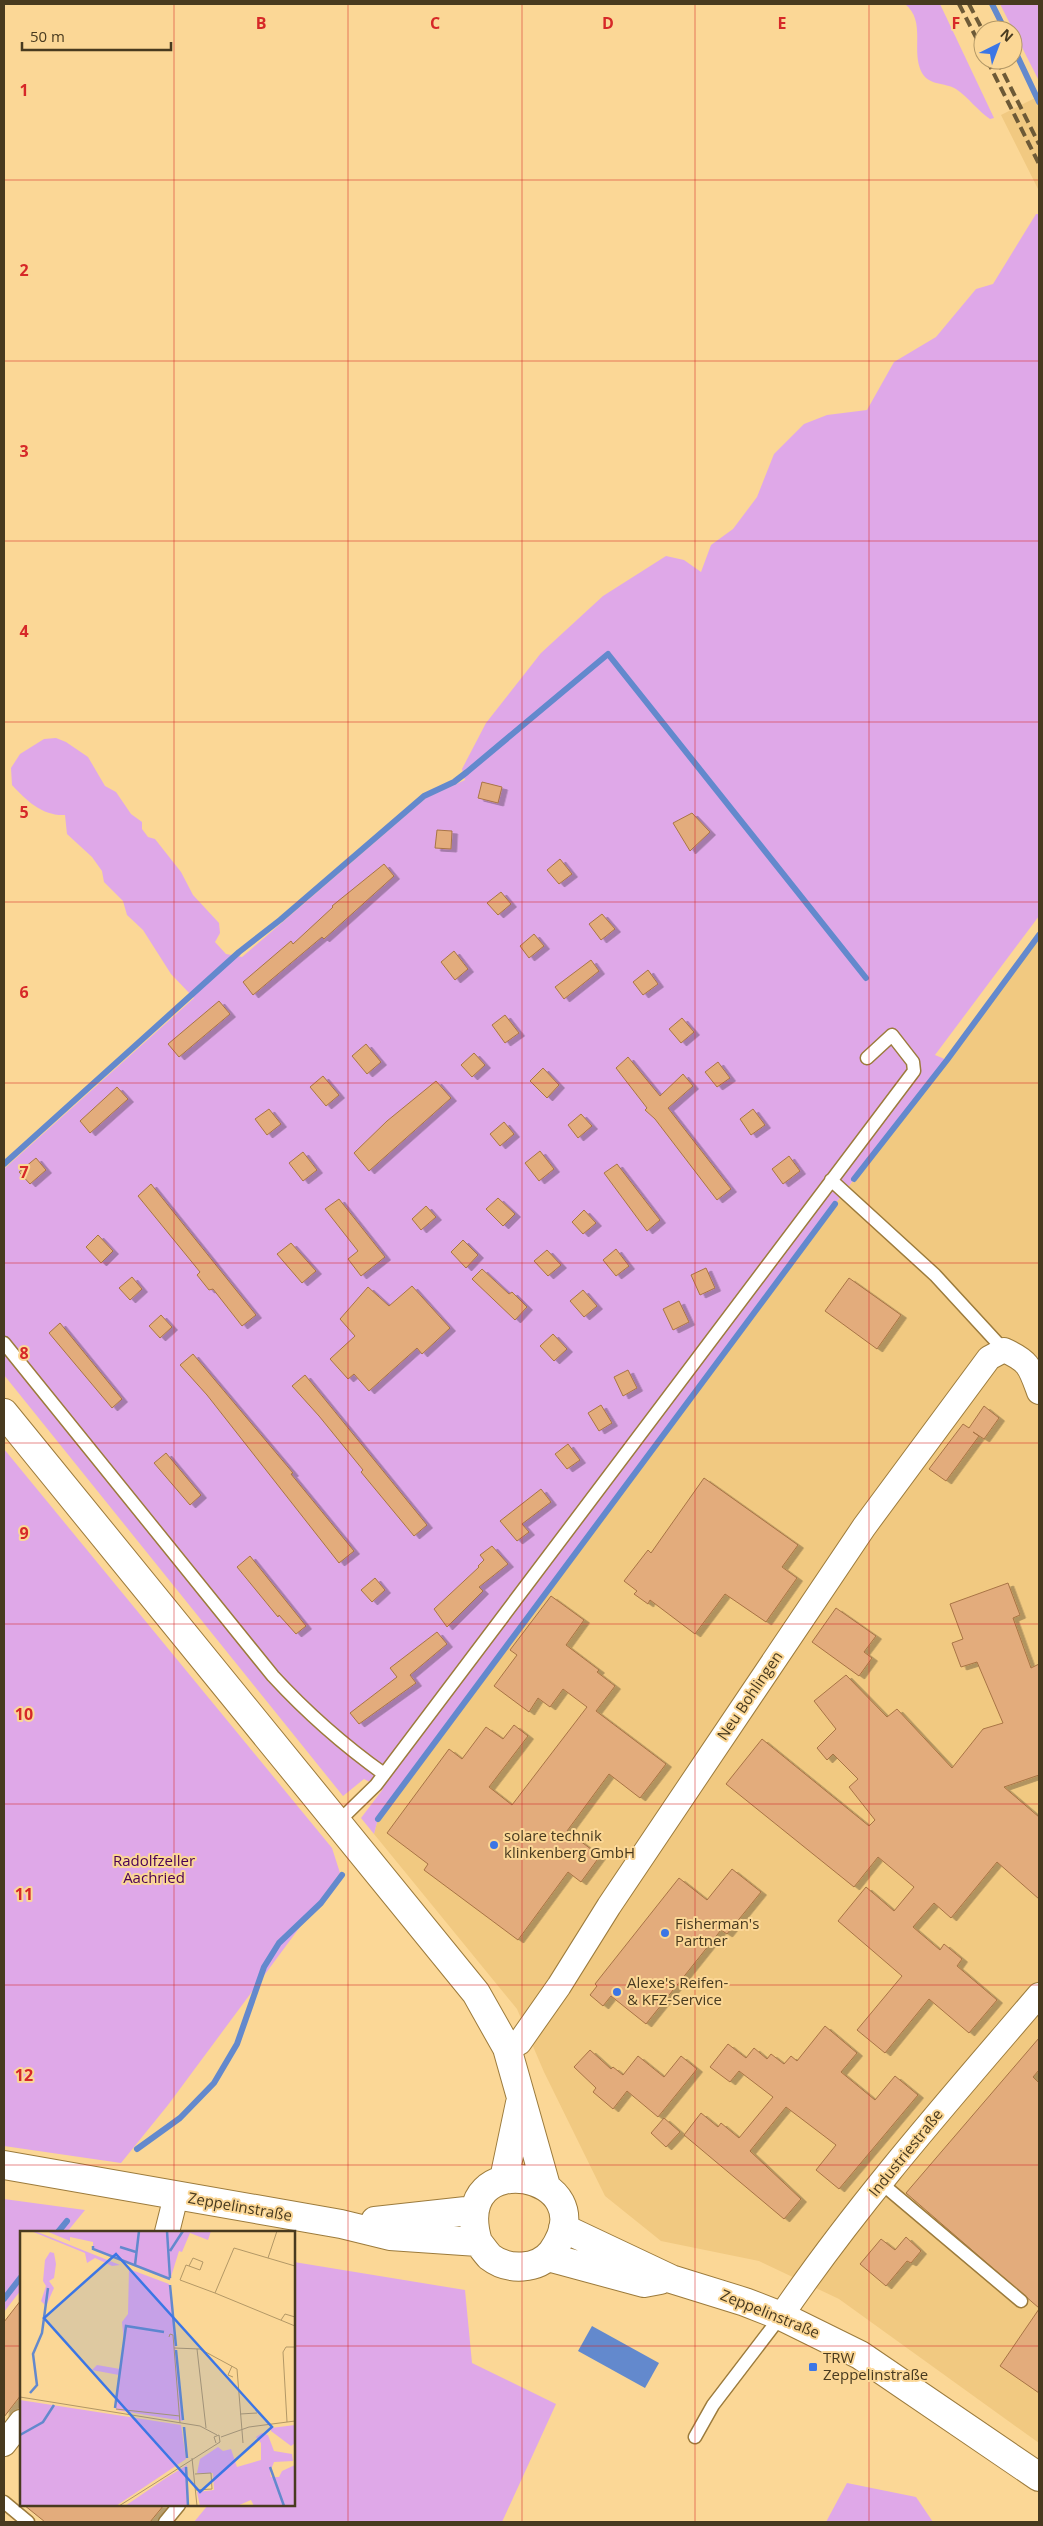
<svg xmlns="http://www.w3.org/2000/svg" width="1043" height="2526" font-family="'Open Sans',sans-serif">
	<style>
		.built { fill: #f1c981 }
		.green { fill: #dfa8e8 }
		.water { fill: #6389cd }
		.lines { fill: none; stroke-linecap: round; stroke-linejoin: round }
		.stream { stroke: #6389cd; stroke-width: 6 }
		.building { fill: #e3ac7c; stroke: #a87445; filter: url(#shadow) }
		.lane-casing { stroke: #9c7b3c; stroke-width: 15 }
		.street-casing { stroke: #9c7b3c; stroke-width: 26 }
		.secondary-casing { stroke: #9c7b3c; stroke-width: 30 }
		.lane { stroke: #fff; stroke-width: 12 }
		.street { stroke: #fff; stroke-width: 24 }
		.secondary { stroke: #fff; stroke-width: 28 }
		.rail { stroke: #6d5a37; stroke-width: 4; stroke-dasharray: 10 5; stroke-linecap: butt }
		.grid { fill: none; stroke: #d62828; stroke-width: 1; stroke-opacity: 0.55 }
		.poi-dot { fill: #3c76e5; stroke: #fbd796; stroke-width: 2 }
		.labels { text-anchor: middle; stroke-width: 4; stroke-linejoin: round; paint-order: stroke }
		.street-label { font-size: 15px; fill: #483a1f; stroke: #fbd796 }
		.poi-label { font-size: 15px; fill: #483a1f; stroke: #fbd796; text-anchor: start }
		.park-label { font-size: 15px; fill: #4a0055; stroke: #fbd796 }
		.inset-river { fill: none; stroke: #6389cd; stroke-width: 2.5 }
		.inset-road { fill: none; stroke: #b39866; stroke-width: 1 }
		.view { fill: #3c76e5; fill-opacity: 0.15; stroke: #3c76e5; stroke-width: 2.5 }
		.inset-edge { fill: none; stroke: #483a1f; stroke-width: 2.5 }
		.grid-label { font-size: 16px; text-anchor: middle; font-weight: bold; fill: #d62828; stroke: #fbd796; stroke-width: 4; stroke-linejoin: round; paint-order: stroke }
	</style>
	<defs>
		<filter id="shadow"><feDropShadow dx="5.5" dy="3" stdDeviation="0" flood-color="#0004"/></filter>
	</defs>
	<rect width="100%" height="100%" fill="#fbd796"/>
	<path class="built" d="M1035 98 1039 107V191L1001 115Z
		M1039 935V2443L839 2299 759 2261 661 2241 605 2196 544 2072 517 2009 374 1834 378 1819 835 1204 947 1060Z"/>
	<path class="green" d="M905 4H940L994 118 990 119C978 111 969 98 956 89 944 82 930 86 922 73 910 50 927 22 905 4Z
		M1000 4H1039V81Z
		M1036 214H1039V916L935 1055 947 1060 835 1204 378 1819 374 1834 361 1818 383 1789 364 1779 343 1796 4 1375V1169L194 998 171 974 143 930 127 915 123 901 104 882 102 871 92 857 67 834 65 815C42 816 27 801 12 785L11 768 20 754 44 739 56 738 66 742 88 757 105 786 116 792 131 814 142 822V829L148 837 155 839 181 872 193 895 219 923 220 933 215 942 226 954 242 957 426 798 465 780 462 769 486 723 541 653 603 596 666 556 684 560 701 572 711 545 733 529 757 497 774 454 804 424 827 415 867 410 894 362 936 337 976 289 993 284Z
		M4 1449 332 1848 340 1873 168 2105 121 2163 4 2146Z
		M4 2199 85 2210 67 2232H21V2290L4 2312Z
		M294 2262 465 2290 472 2363 556 2404 502 2522H194L208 2505H294Z
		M847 2483 916 2497 933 2522H826Z"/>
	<path class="water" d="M592 2326 659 2363 645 2388 578 2351Z"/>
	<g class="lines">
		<path class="stream" d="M992 4 1005 30
			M1013 47 1039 102
			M4 1164 239 952 280 920 424 796 454 782 467 772 608 654 866 978
			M854 1179 947 1060 1039 935
			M378 1819 835 1204
			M137 2149 180 2118 214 2083 237 2044 264 1967 279 1943 321 1903 342 1875
			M58 2232 67 2221
			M4 2299 21 2277"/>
	</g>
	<path class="building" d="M482 782 502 787 498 803 478 798Z
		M692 813 710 832 690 851 673 823Z
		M437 830 452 831 451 849 435 848Z
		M560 859 572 874 559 884 547 870Z
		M384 864 394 876 324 939 322 937 253 995 243 982 291 941 293 944 333 907 332 906Z
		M501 892 511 904 498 915 487 903Z
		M602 914 615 929 601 940 589 924Z
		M534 934 544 946 529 958 520 946Z
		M454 951 468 969 455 980 441 962Z
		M591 960 599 971 564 999 555 987Z
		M648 970 658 984 643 995 633 982Z
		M219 1001 230 1014 179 1057 168 1044Z
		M505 1015 519 1033 505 1043 492 1025Z
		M682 1018 694 1032 681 1043 669 1029Z
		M366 1044 381 1062 367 1074 352 1056Z
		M474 1053 485 1065 472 1077 461 1065Z
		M628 1057 660 1096 683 1074 693 1086 668 1108 731 1189 717 1200 655 1119 645 1110 647 1108 616 1068Z
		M718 1062 730 1078 717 1087 705 1072Z
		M543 1068 559 1085 547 1098 530 1081Z
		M323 1076 339 1095 326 1106 310 1087Z
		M436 1081 451 1098 369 1171 354 1153 387 1121Z
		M117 1087 128 1099 90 1133 80 1121Z
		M269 1109 281 1124 267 1135 255 1119Z
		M753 1109 765 1125 751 1135 740 1119Z
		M581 1114 592 1126 578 1138 568 1125Z
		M504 1122 514 1134 500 1146 490 1134Z
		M540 1151 554 1169 539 1181 525 1163Z
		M303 1152 317 1170 303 1181 289 1163Z
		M789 1156 800 1171 783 1184 772 1169Z
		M36 1158 46 1170 30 1184 19 1172Z
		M617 1164 660 1220 647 1231 604 1173Z
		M151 1184 256 1315 242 1326 213 1289 209 1290 197 1275 200 1272 138 1196Z
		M498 1198 515 1214 503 1226 486 1209Z
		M339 1199 385 1257 361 1276 348 1259 358 1251 325 1209Z
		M426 1206 436 1217 421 1230 412 1219Z
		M584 1210 596 1223 583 1234 572 1222Z
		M98 1235 113 1251 101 1263 86 1247Z
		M463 1240 478 1255 466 1268 451 1252Z
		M291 1243 316 1271 302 1283 277 1254Z
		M616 1249 629 1266 616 1276 603 1260Z
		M547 1250 561 1265 548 1276 534 1261Z
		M706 1268 715 1288 700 1295 691 1275Z
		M482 1269 509 1294 512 1292 527 1307 515 1320 472 1279Z
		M132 1277 142 1289 130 1300 119 1288Z
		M849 1278 901 1315 877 1349 825 1311Z
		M412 1286 450 1328 422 1354 417 1348 369 1391 354 1374 348 1379 330 1359 355 1336 340 1319 368 1287 389 1306Z
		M583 1290 597 1306 584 1317 570 1301Z
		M679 1301 689 1322 673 1330 663 1309Z
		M161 1315 172 1327 160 1338 149 1326Z
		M60 1323 122 1399 112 1408 49 1333Z
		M553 1334 567 1349 554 1361 540 1346Z
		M193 1354 293 1473 291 1474 354 1551 339 1563 207 1395 180 1365Z
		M628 1370 637 1388 623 1396 614 1377Z
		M305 1375 427 1525 414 1536 361 1472 363 1470 319 1416 292 1386Z
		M601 1405 612 1423 599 1431 588 1413Z
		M984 1406 999 1418 984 1439 973 1432 979 1436 946 1481 929 1469 963 1424 969 1428Z
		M568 1444 580 1460 567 1469 555 1454Z
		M166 1453 201 1495 190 1505 154 1463Z
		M704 1478 798 1545 782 1567 797 1578 766 1622 725 1594 695 1634 650 1600 648 1604 634 1594 637 1591 624 1581 648 1550 651 1553Z
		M541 1489 551 1502 522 1524 529 1532 517 1541 500 1521Z
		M492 1546 508 1564 479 1587 483 1591 447 1627 434 1609 479 1567 478 1566 484 1560 480 1555Z
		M250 1556 306 1626 296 1634 279 1615 278 1617 237 1567Z
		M375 1578 385 1590 372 1602 361 1590Z
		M1008 1583 1020 1615 1013 1618 1031 1668 1039 1664V1775L1004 1787 1039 1817V1899L997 1862 951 1918 934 1903 913 1927 940 1950 944 1944 962 1959 957 1966 997 2000 969 2033 929 1999 885 2053 857 2030 902 1976 838 1921 866 1887 894 1911 914 1887 878 1857 854 1887 726 1784 762 1739 869 1826 875 1820 849 1787 858 1779 833 1754 827 1760 817 1748 836 1729 814 1701 846 1675 887 1717 897 1709 952 1768 983 1729 1003 1723 977 1662 961 1667 952 1643 963 1639 950 1604Z
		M551 1596 584 1620 566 1645 599 1670 597 1672 615 1686 596 1711 666 1764 640 1798 609 1774 567 1831 600 1856 581 1882 568 1872 518 1940 424 1870 428 1864 387 1833 449 1749 462 1759 486 1727 503 1739 514 1725 528 1736 489 1787 512 1805 587 1707 563 1689 550 1707 538 1698 529 1712 494 1686 517 1655 510 1650Z
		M836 1608 876 1636 864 1652 872 1658 859 1676 812 1642Z
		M437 1632 447 1644 410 1675 416 1683 359 1724 350 1713 397 1677 390 1668Z
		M732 1869 761 1892 727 1934 721 1930 646 2024 611 1996 603 2006 590 1995 597 1986 595 1984 679 1878 707 1900Z
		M825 2026 857 2053 841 2072 875 2100 895 2076 918 2095 839 2189 816 2170 836 2145 786 2107 750 2151 801 2199 784 2219 684 2135 701 2113 718 2127 721 2123 739 2138 773 2097 739 2071 730 2082 710 2067 728 2044 746 2058 754 2048 767 2059 771 2054 784 2064 791 2056 797 2061Z
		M1039 2038V2070L1033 2077 1039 2083V2308L906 2193Z
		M590 2050 611 2069 613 2067 623 2075 638 2056 664 2077 681 2056 697 2069 658 2117 627 2091 613 2109 593 2092 596 2088 574 2067Z
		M664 2118 680 2132 666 2147 651 2133Z
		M906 2237 921 2251 911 2263 907 2261 886 2286 860 2264 881 2239 895 2250Z
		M21 2300V2395L4 2417V2322Z
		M1039 2309V2393L1000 2366Z
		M24 2505H164L150 2522H45Z"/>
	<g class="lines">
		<defs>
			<path id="lane" d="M831 1180 935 1275 1004 1350
				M4 1343 273 1676C308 1714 342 1744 384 1774
				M337 1823 376 1785 914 1071 913 1062 892 1035 867 1058
				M881 2183 1021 2301
				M695 2437 713 2405 781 2316
				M4 2502 28 2522
				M165 2522 179 2505"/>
			<path id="street" d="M507 2048 519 2043 559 1986 609 1906 864 1527 989 1358 1004 1350C1029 1361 1030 1367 1039 1392
				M167 2232 176 2196
				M781 2316C858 2203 950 2099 1039 1995
				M4 2444 21 2422"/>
			<path id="secondary" d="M4 1413 476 1993 507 2048 546 2186
				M4 2165 341 2224 390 2236 478 2242C482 2247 486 2253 490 2257 508 2271 538 2270 552 2252 609 2172 448 2142 478 2242
				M504 2179 520 2103
				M375 2221 475 2210
				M563 2228 671 2279 745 2302 781 2316 860 2355 1039 2477
				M548 2257 644 2283 660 2280"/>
		</defs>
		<use href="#lane" class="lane-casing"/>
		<use href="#street" class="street-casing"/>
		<use href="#secondary" class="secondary-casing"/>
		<use href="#lane" class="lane"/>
		<use href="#street" class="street"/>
		<use href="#secondary" class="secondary"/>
		<path class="rail" d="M959 4 983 51
			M969 4 983 31
			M987 60 1039 164
			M997 60 1039 144"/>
	</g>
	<path class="grid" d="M174 4V2232M348 4V2522M522 4V2522M695 4V2522M869 4V2522M4 180H1039M4 361H1039M4 541H1039M4 722H1039M4 902H1039M4 1083H1039M4 1263H1039M4 1443H1039M4 1624H1039M4 1804H1039M4 1985H1039M4 2165H1039M4 2346H21M294 2346H1039M174 2505V2522"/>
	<g class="poi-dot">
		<circle cx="494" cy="1845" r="5"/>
		<circle cx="665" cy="1933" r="5"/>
		<circle cx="617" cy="1992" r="5"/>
		<rect x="808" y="2362" width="10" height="10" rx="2.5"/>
	</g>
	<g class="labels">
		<g class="street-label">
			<text transform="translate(750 1696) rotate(-56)" y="5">Neu Bohlingen</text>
			<text transform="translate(906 2153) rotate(-51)" y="5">Industriestraße</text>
			<text transform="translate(240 2207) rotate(10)" y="5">Zeppelinstraße</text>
			<text transform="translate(770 2314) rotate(22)" y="5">Zeppelinstraße</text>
		</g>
		<g class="poi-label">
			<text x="504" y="1841">solare technik<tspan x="504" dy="17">klinkenberg GmbH</tspan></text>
			<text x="675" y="1929">Fisherman's<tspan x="675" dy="17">Partner</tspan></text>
			<text x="627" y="1988">Alexe's Reifen-<tspan x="627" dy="17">&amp; KFZ-Service</tspan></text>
			<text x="823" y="2363">TRW<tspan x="823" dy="17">Zeppelinstraße</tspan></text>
		</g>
		<g class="park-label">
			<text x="154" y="1866">Radolfzeller<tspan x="154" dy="17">Aachried</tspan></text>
		</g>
	</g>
	<g transform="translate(20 2231)">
		<rect width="275" height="275" fill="#fbd796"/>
		<path d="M11 0H15L100 34 92 35 75 27 67 32 65 22ZM26 0H191L188 9 170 2 162 21 159 20 150 49 73 18V11L50 6V10ZM30 21 34 22 36 33 34 47 29 50 34 57 26 75 21 70 26 55 23 50 25 29ZM109 38 149 53 163 190 96 179 99 144 72 139 77 134 100 138 104 112 102 91 108 83ZM0 169 161 194 166 228 96 275H0ZM275 194V212L271 215 251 200V197ZM242 202 248 204 254 220 272 223 273 230 254 231 250 241 251 246H259L262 240 275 234V275H234L231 269 217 275H180L177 261 194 259 193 242H177L180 228 198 216 203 220 211 218 217 236 241 229V212L236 206ZM167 234 169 275H105L146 247Z" fill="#dfa8e8"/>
		<path class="inset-river" d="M147 0 150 47M73 15V18L150 48M100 16 116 21M150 20 163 0M115 34 119 0M150 54 156 115M156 119 163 189M10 162 17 154 13 123 22 102 28 57M95 177 106 95 144 101M164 196 167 227M0 204 23 191 34 174M166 236 168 275M250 236 264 275"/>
		<path class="inset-road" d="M248 27 257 0M169 35 173 27 183 31 180 39 169 35 166 34 160 49 195 62M275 35 214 17 195 62 275 95M261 89 265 83 275 86M149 106 150 103 153 104 160 192M154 117 180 118 217 138 223 212M177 118 186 197M212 135 208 144 213 146M0 166 180 195 197 204M96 178 160 185M220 183 237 182M267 191 263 121 266 116H275M201 206 229 196 275 190M172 227 177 275M175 243 191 242 192 258 176 259M99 275 200 211 199 204 194 206 196 212"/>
		<path class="view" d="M96 23 252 196 180 261 24 87Z"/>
		<rect width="275" height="275" class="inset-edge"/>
	</g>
	<g class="grid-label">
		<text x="261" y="29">B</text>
		<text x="435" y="29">C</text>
		<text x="608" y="29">D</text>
		<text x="782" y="29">E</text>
		<text x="956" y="29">F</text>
		<text x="24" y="96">1</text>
		<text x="24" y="276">2</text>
		<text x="24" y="457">3</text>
		<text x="24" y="637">4</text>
		<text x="24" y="818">5</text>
		<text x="24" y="998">6</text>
		<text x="24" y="1178">7</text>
		<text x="24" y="1359">8</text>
		<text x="24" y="1539">9</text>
		<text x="24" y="1720">10</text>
		<text x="24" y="1900">11</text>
		<text x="24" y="2081">12</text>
	</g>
	<rect width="1043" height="2526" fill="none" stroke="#483a1f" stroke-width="10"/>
	<g transform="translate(998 45) rotate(42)"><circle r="24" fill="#fbd796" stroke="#b39866"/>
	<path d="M0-4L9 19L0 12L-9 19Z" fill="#3c76e5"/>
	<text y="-8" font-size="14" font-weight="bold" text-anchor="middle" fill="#483a1f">N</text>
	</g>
	<path d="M22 42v8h149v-8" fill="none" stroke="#483a1f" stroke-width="2.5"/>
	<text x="30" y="42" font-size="15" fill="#483a1f" stroke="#fbd796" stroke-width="4" paint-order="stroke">50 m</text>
</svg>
